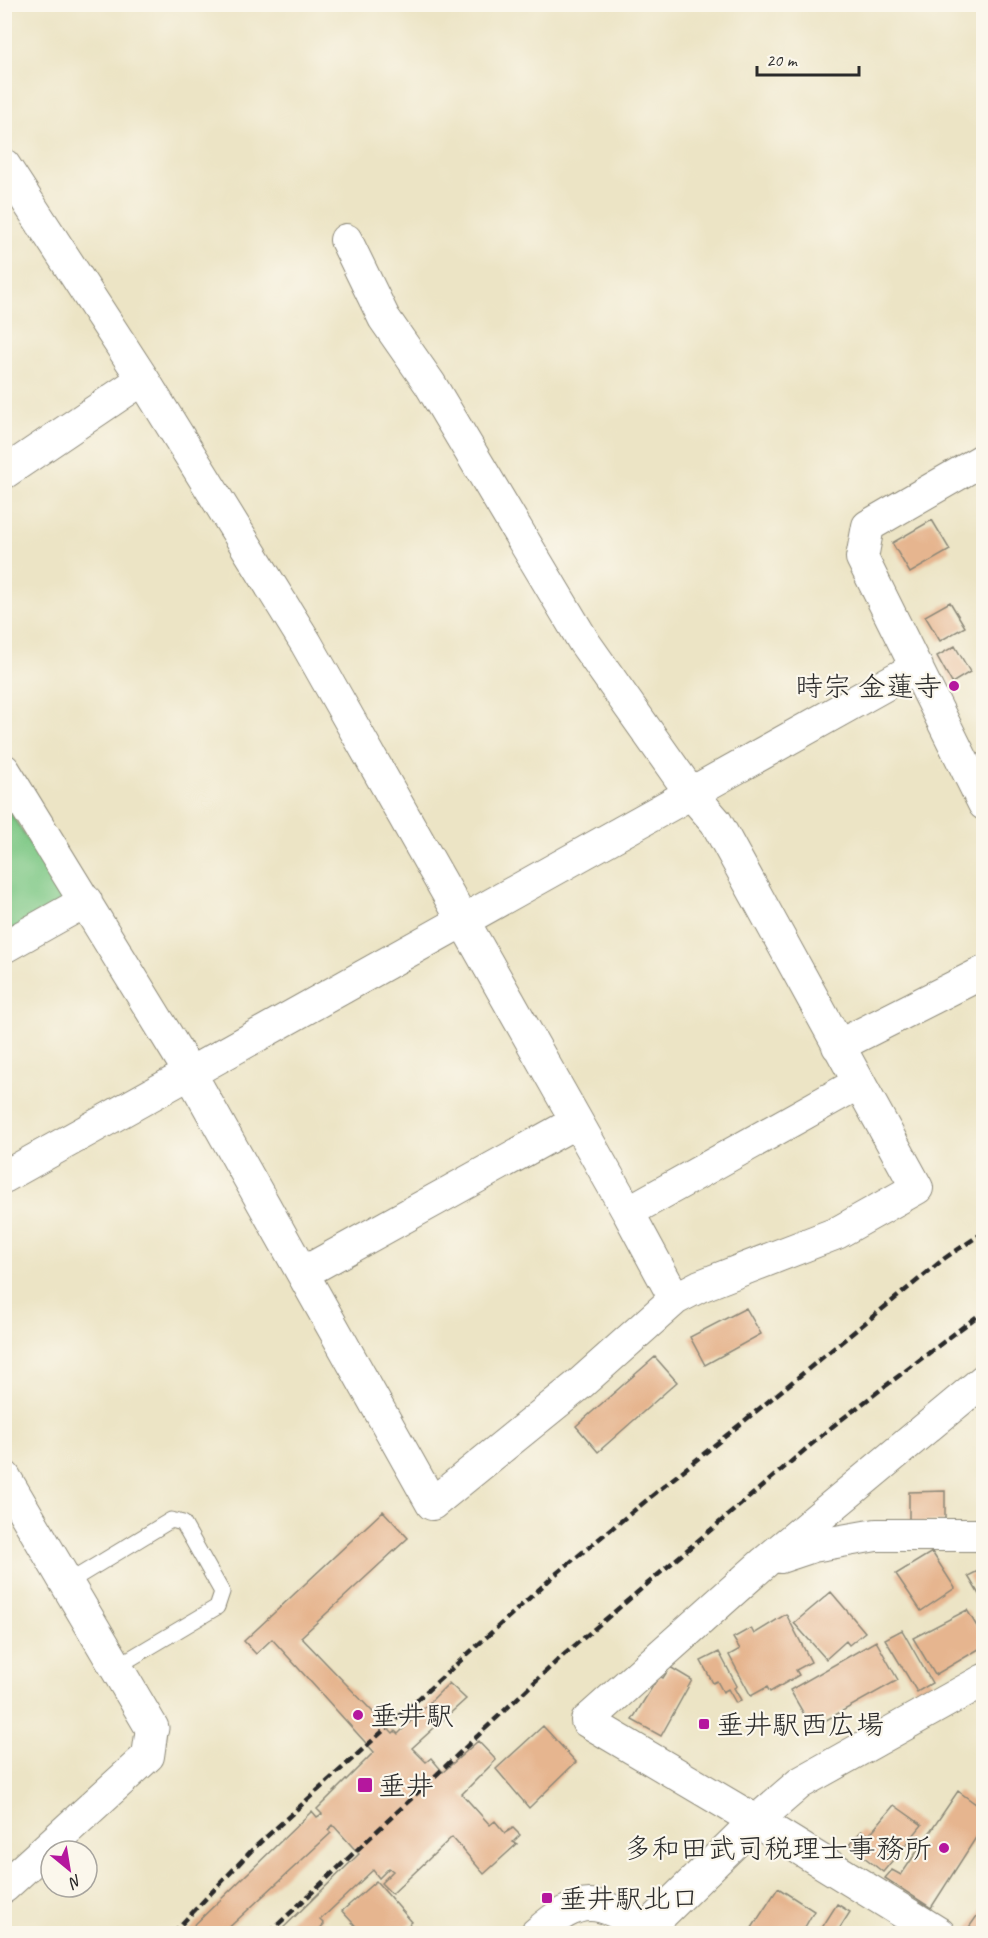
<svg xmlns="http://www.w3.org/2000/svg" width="988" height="1938" font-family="Caveat,'Klee One',sans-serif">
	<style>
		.green { fill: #7cc784; stroke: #547958; stroke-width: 1.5 }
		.building { fill: #e6b58f }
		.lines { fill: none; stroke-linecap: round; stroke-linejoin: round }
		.lane-casing { stroke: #8c8878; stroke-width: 17 }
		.street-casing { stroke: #8c8878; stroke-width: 34 }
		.secondary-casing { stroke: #8c8878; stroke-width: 35 }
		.lane { stroke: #fff; stroke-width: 15 }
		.street { stroke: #fff; stroke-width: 32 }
		.secondary { stroke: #fff; stroke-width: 33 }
		.rail { stroke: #2b2b2b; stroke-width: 4.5; stroke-dasharray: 9 4.5; stroke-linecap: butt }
		.poi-dot { fill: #b5179e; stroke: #fbf7ec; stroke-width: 2 }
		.labels { text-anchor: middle; stroke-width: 4.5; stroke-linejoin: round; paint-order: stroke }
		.poi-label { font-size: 28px; fill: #2b2b2b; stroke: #fbf7ec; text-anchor: start }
	</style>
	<rect width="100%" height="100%" fill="#fbf7ec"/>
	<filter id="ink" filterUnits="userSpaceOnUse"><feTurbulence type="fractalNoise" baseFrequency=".0167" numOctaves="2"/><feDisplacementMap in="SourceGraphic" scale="12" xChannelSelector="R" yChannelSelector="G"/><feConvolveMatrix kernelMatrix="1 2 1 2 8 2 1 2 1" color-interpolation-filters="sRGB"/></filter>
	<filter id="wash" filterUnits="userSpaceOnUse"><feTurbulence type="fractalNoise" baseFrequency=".008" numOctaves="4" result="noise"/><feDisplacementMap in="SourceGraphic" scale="24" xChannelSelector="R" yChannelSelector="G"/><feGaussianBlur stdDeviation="1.35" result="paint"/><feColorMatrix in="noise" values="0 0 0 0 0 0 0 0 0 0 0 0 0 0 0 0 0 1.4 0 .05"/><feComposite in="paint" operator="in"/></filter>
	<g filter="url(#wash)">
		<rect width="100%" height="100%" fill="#ece4c5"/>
		<path class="green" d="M4 802 67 902 4 942Z"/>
		<g id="blocks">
			<path class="building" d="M932 520 950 550 910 573 892 543Z
				M950 602 965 627 940 641 925 616Z
				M955 646 970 672 952 683 937 656Z
				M746 1308 761 1334 705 1365 690 1337Z
				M655 1357 677 1382 598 1452 576 1426Z
				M945 1491V1521L909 1523V1492Z
				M383 1511 408 1538 301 1637 393 1733 395 1731 398 1734 449 1683 466 1699 412 1748 426 1762 431 1758 443 1772 478 1741 496 1760 462 1794 490 1825 495 1821 505 1833 513 1828 520 1835 513 1842 517 1844 484 1874 452 1837 392 1894 381 1883 393 1871 389 1868 379 1878 373 1870 320 1920 324 1924 315 1934H277L359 1854 333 1825 328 1830 331 1833 222 1934H185L312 1811 317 1817 322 1814 317 1809 374 1752 272 1639 256 1654 244 1641Z
				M932 1552 955 1588 921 1611 896 1574Z
				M984 1568V1603L968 1576Z
				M831 1592 865 1632 849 1645 846 1641 826 1659 794 1623Z
				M967 1610 984 1638V1646L935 1675 913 1638Z
				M786 1614 811 1662 796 1670 799 1675 770 1692 767 1687 751 1696 729 1655 740 1649 733 1638 751 1628 754 1634Z
				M902 1630 932 1683 917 1692 885 1639Z
				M876 1641 898 1680 812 1728 790 1690Z
				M719 1652 737 1686 734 1688 741 1700 736 1703 728 1689 723 1692 717 1681 713 1683 701 1661Z
				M670 1667 692 1680 661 1736 632 1720 659 1676 663 1678Z
				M543 1726 576 1762 529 1808 496 1769Z
				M958 1791 984 1810V1825L931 1908 885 1878 892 1870 901 1875Z
				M894 1805 922 1825 883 1872 849 1845 861 1831 869 1835Z
				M376 1881 412 1922 398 1934H363L342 1911Z
				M778 1888 814 1911 801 1934H748Z
				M837 1904 850 1912 836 1934H818Z
				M984 1906V1934H972L967 1930Z"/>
		</g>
	</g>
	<g filter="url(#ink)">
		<use href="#blocks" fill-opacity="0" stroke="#8c8878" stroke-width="1.5"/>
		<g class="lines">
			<defs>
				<path id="lane" d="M67 1583 171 1520 183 1523 222 1592 217 1607 116 1667"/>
				<path id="street" d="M4 165 143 379 306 643 628 1212
					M346 240 384 318 430 384 584 642 690 792 716 822 917 1188 837 1233 700 1286 675 1299
					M984 459 868 526 862 558 984 804
					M4 473 143 379
					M4 770 190 1073 432 1504 581 1383 675 1299 628 1212 857 1084
					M4 947 86 901
					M838 1046 984 972
					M4 1177 917 667
					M303 1273 576 1122
					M984 1380 765 1562 587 1721 756 1821 800 1783 984 1680
					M780 1557 813 1546 876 1535H984
					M4 1887 148 1756 152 1728
					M536 1934C580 1895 598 1897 645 1930"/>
				<path id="secondary" d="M4 1477 152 1728
					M645 1934V1930L756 1821 939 1934"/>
			</defs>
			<use href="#lane" class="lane-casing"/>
			<use href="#street" class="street-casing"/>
			<use href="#secondary" class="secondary-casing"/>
			<use href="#lane" class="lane"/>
			<use href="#street" class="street"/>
			<use href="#secondary" class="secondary"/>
			<path class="rail" d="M172 1934 253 1849 557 1573 945 1258 984 1232
				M268 1934 560 1658 833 1426 984 1311"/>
		</g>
	</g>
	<g class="poi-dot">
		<circle cx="954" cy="686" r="6"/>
		<circle cx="358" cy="1715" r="6"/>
		<rect x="698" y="1718" width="12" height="12" rx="3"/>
		<rect x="357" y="1777" width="16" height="16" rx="3"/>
		<circle cx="944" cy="1848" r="6"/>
		<rect x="541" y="1892" width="12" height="12" rx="3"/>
	</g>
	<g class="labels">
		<g class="poi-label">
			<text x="942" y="696" text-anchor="end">時宗 金蓮寺</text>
			<text x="370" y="1725">垂井駅</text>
			<text x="716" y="1734">垂井駅西広場</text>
			<text x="378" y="1795">垂井</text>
			<text x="932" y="1858" text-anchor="end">多和田武司税理士事務所</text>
			<text x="559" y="1908">垂井駅北口</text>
		</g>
	</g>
	<rect width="988" height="1938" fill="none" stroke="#fbf7ec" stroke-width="24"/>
	<g transform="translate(69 1869) rotate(150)"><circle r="28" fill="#fbf7ec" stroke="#a8a59f" stroke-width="1.5"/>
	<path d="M0-4.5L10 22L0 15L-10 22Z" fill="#b5179e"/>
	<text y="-9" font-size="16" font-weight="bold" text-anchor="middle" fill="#2b2b2b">N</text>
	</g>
	<path d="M757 66v9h102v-9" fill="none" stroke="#2b2b2b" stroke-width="3"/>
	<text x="766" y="66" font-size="18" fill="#2b2b2b" stroke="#fbf7ec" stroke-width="4.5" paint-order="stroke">20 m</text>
</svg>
